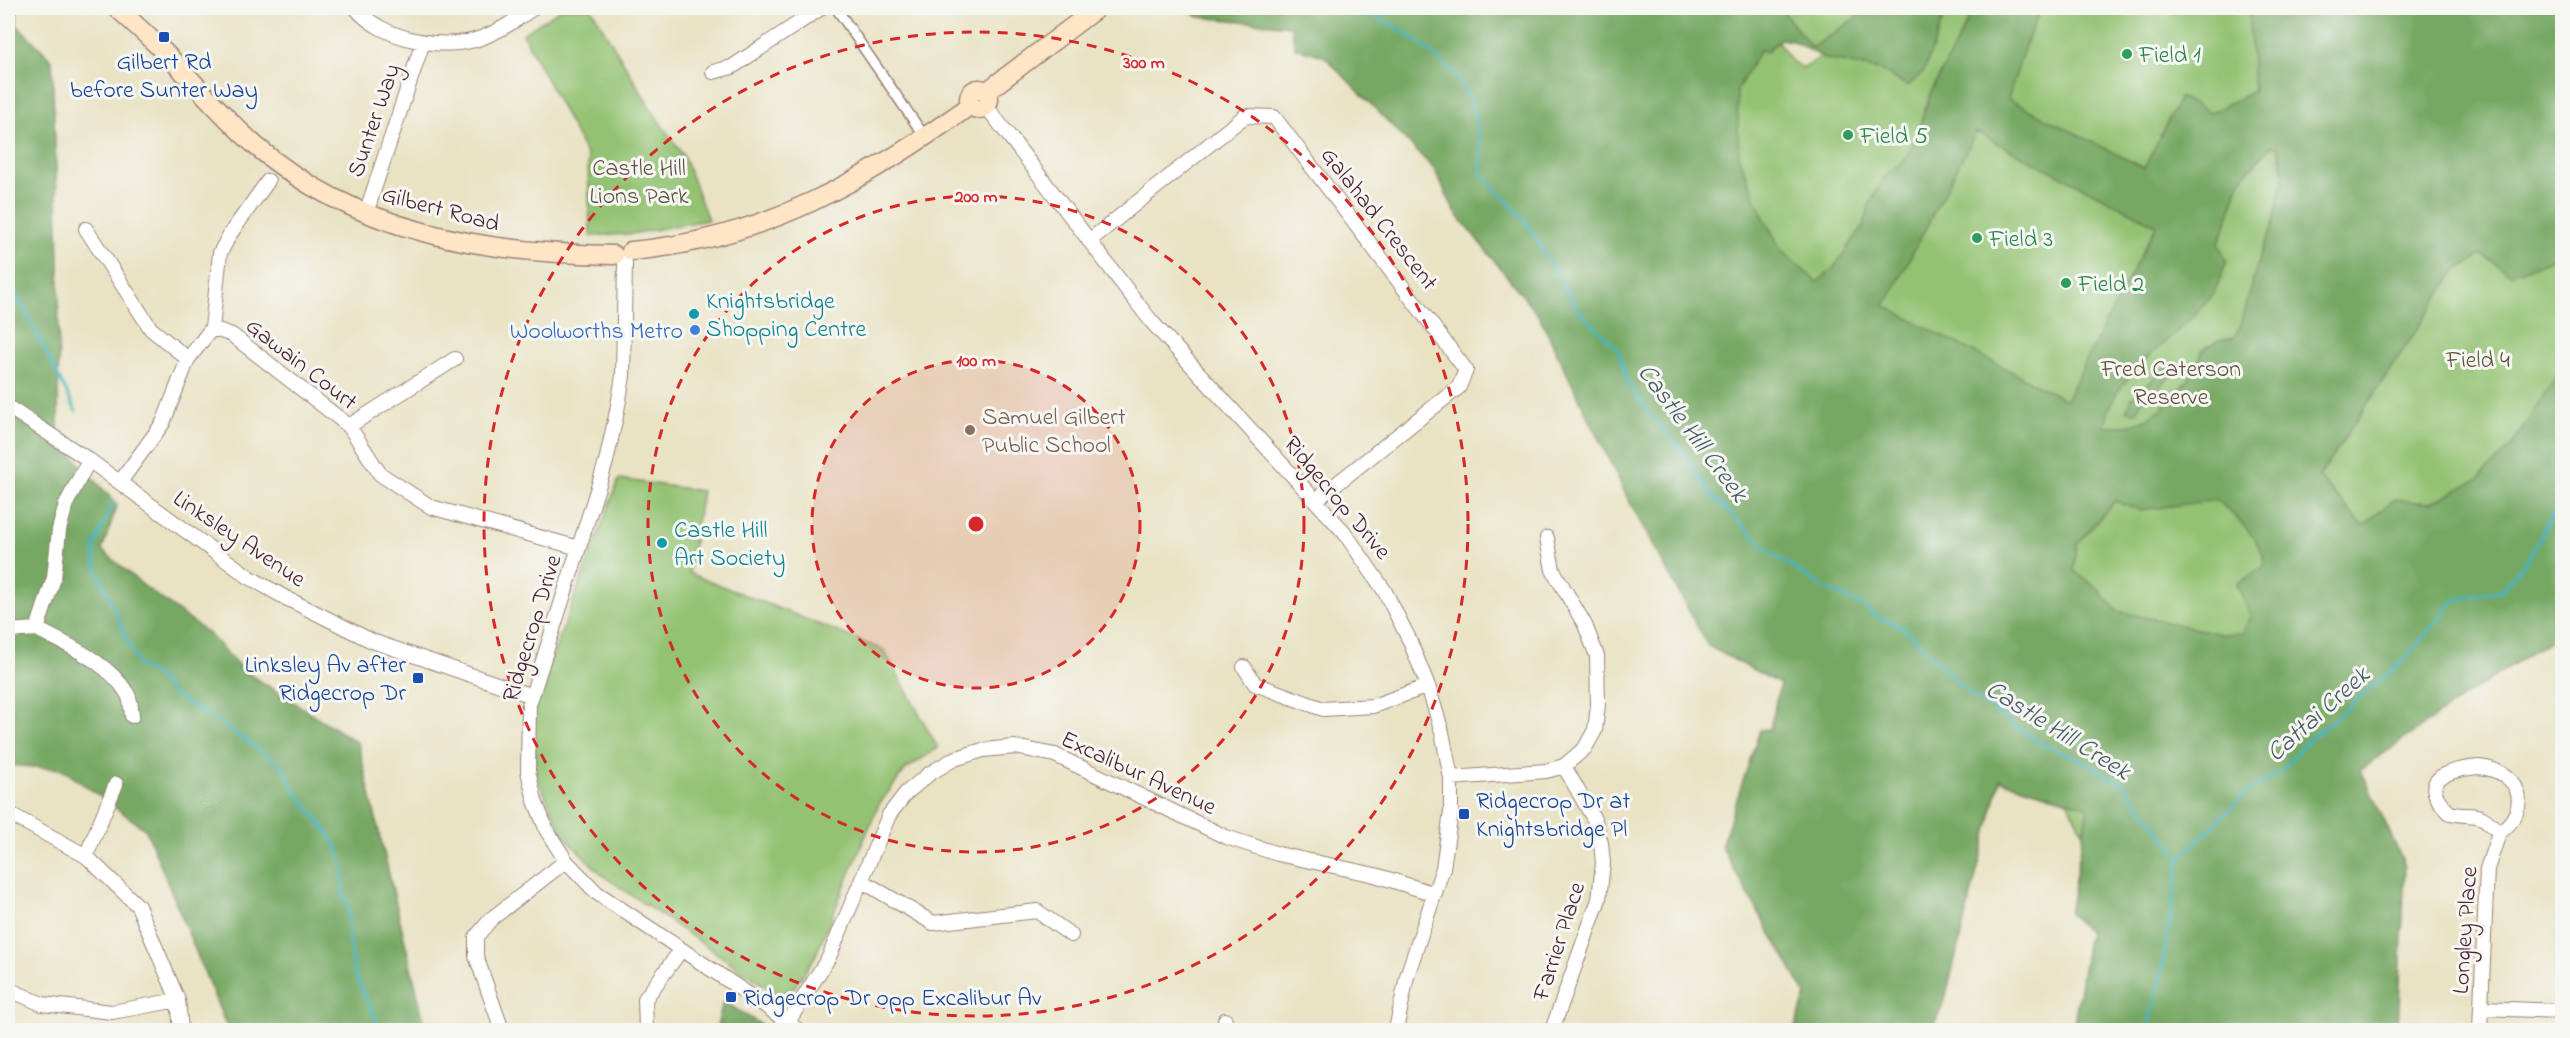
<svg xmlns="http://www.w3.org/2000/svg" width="2570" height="1038" font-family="'Indie Flower',sans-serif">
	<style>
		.green { fill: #93c272; stroke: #6e704e; stroke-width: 1.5 }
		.forest { fill: #76a864; stroke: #606448; stroke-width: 1.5; fill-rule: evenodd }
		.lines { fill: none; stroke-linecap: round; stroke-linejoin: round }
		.stream { stroke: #43b3bc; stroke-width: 3 }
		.pedestrian-casing { stroke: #9a8178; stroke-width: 12 }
		.minor-casing { stroke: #9a8178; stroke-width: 16 }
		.secondary-casing { stroke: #9a8178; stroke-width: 21 }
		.pedestrian { stroke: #fff; stroke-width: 9 }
		.minor { stroke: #fff; stroke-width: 14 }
		.secondary { stroke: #fde5c5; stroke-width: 18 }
		.ring { fill: none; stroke: #d62828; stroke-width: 3; stroke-dasharray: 10 8 }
		.transit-dot { fill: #1a4fb4; stroke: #f6f6f2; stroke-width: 2 }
		.leisure-dot { fill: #2e9e5b; stroke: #f6f6f2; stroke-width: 2 }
		.culture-dot { fill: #0f9aa8; stroke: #f6f6f2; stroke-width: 2 }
		.shop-dot { fill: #3f7fe0; stroke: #f6f6f2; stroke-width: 2 }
		.education-dot { fill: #8d6e63; stroke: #f6f6f2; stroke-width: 2 }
		.labels { text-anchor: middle; stroke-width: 6; stroke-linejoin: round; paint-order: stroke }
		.leisure-label { font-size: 24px; fill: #27864d; stroke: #f6f6f2; text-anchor: start }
		.transit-label { font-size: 24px; fill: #164399; stroke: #f6f6f2; text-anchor: start }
		.street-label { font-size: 24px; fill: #4a1f2b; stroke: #f6f6f2 }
		.park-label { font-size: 24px; fill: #605040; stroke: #f6f6f2 }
		.culture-label { font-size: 24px; fill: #0d838f; stroke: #f6f6f2; text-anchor: start }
		.shop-label { font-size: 24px; fill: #366cbe; stroke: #f6f6f2; text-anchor: end }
		.education-label { font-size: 24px; fill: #785e54; stroke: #f6f6f2; text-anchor: start }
		.water-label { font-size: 26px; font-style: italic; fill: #475a65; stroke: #f6f6f2 }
		.centre { fill: #d62828; stroke: #f6f6f2; stroke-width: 3 }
		.ring-label { font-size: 18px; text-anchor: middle; font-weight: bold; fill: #d62828; stroke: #f6f6f2; stroke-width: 6; stroke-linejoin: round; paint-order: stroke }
	</style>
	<rect width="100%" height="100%" fill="#f6f6f2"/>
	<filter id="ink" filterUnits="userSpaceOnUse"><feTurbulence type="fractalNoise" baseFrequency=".0167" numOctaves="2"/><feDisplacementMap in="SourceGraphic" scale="12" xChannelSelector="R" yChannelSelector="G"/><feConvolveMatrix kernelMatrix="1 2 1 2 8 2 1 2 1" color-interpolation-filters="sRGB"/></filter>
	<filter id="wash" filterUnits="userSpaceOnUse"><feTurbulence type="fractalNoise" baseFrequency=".008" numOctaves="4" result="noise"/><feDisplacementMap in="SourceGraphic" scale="24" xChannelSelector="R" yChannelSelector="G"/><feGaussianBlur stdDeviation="1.35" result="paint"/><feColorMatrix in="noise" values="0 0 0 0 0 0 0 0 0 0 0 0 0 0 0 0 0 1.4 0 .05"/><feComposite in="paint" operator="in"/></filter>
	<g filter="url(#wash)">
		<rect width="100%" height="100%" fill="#e9e3c4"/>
		<path class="green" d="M562 8H591L654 114 684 157 708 220 631 234 590 236 588 158 523 34Z
			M1754 8 1793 63 1804 68 1890 8H2562V616L2095 851 2074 816 2047 744 1655 431Z
			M1780 8H1870L1812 48Z
			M619 479 702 491 689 573 884 650 938 748 906 769 879 804 815 957 791 992 776 994 602 875 564 836 535 773 534 705Z"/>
		<path class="forest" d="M8 8H17V25L52 60 59 255 58 439 117 505 102 550 144 586 209 634 244 671 358 743 426 1030H228L146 830 62 769 8 765Z
			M1184 8H1780L1812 48 1870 8H1947L1924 71 1908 86 1879 70 1826 59 1793 41 1780 39 1767 52 1760 50 1737 90 1739 157 1761 212 1782 251 1817 282 1832 270 1864 225 1870 203 1886 175 1904 161 1915 139 1931 92 1974 9 1970 8H2041L2026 43 2008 99 2144 168 2180 97 2210 113 2254 91 2248 8H2562V247L2550 260 2511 274 2482 255 2456 270 2319 477 2363 526 2393 500 2431 503 2477 480 2511 447 2562 366V633L2463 697 2361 770 2405 866 2398 1030H2073L2089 932 2069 913 2088 807 2000 780 1944 1003 1931 1030H1794L1806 995 1721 847 1760 730 1770 729 1780 684 1708 646 1628 499 1539 316 1455 212 1434 169 1324 56 1295 48 1291 26 1198 17ZM1976 132 2156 225 2066 400 1885 306ZM2271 146 2278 148 2284 174 2273 225 2260 255 2241 325 2234 337 2219 340 2203 350C2196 376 2165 414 2138 422 2128 426 2115 426 2105 427 2110 379 2162 348 2193 316 2199 309 2208 303 2212 295 2219 285 2222 272 2227 261L2219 245 2241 179ZM2217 500C2236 517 2259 537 2265 562L2262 568 2237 584 2250 616 2243 633 2221 634 2117 611 2097 588 2074 571 2077 544 2115 501 2140 510Z
			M2172 362 2179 369 2141 403 2137 412 2126 411 2131 399Z
			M723 1001 768 1029V1030H716Z"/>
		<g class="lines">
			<path class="stream" d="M1364 8C1379 20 1396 26 1411 37 1423 45 1451 69 1459 80 1477 104 1482 145 1481 174L1524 219 1579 311 1618 349 1627 381 1647 412 1681 450 1712 496 1771 553 1821 586 1865 607 1875 616 1903 627 1970 694 2041 744 2086 762 2126 787 2180 858
				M8 285 14 289 76 411
				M113 502 94 547 96 567 138 665 157 676 173 695 218 721 283 767 295 791 328 833 337 848 343 868V894L348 903 349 936 355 975 381 1030
				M2147 1030 2160 982 2180 858 2249 790 2280 773 2301 747 2405 659 2454 600 2502 590 2530 556 2562 495"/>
		</g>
	</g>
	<g filter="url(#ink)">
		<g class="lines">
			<defs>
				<path id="pedestrian" d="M836 8 925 137"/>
				<path id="minor" d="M356 8C380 39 444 52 481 38 500 31 516 20 533 8
					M713 72 732 67 821 8
					M986 106 1151 321 1344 532 1384 590 1409 639 1428 686 1442 732 1451 778V812L1443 868 1407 976 1396 1030
					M366 213 423 42
					M86 229 151 329 188 359
					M1089 241 1245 116 1274 117 1466 370 1459 387 1316 500
					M625 262 623 376 617 411 606 462 529 705 528 771 535 801 547 831 566 861 597 893 763 1004 798 1030
					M212 328 220 253 230 234 268 181
					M8 407 89 460 249 577 284 597 372 641 532 696
					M349 426 455 359
					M120 482 163 423 188 359 212 328 232 335 349 426 380 474 431 507 579 548
					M37 629 54 578 59 530 66 504 89 460
					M37 629C69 646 108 662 127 693 131 699 131 709 132 716
					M8 631 37 629
					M1244 667 1255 684 1323 709 1373 706 1428 686
					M2479 767C2521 771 2533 808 2499 833 2477 808 2477 819 2450 813 2414 779 2447 770 2479 767Z
					M1451 778 1546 771 1564 766 1585 748 1595 730 1598 705 1597 656 1585 625 1553 570 1547 538
					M8 813 86 856 138 906 178 1000 181 1030
					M86 856 116 784
					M862 881 933 923 1037 911 1071 935
					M8 989 42 1004 112 1012 178 1000
					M2481 1008 2562 1011
					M788 1022 829 957 889 815 906 793 929 774 954 759 983 750 1015 747 1055 755 1226 837 1278 854 1375 875 1435 894
					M502 1030 476 956V937L491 919 566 861
					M646 1030 645 999 681 950
					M1225 1030V1020
					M1552 1030 1599 899 1603 863 1601 843 1595 821 1564 766
					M2480 1030 2487 869 2499 833"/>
				<path id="secondary" d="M117 8C136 25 155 42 173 61 200 89 226 120 256 146 355 232 487 254 614 255
					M969 99a10 10 0 1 1 20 0a10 10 0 1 1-20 0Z
					M986 92 1097 8
					M631 251C766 239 863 181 971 105"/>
			</defs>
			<use href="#pedestrian" class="pedestrian-casing"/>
			<use href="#minor" class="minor-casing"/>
			<use href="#secondary" class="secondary-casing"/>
			<use href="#pedestrian" class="pedestrian"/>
			<use href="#minor" class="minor"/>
			<use href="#secondary" class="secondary"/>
		</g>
	</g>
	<circle cx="976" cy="524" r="164" fill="#d62828" fill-opacity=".12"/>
	<g class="ring">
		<circle cx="976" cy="524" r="164"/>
		<circle cx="976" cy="524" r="328"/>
		<circle cx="976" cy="524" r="492"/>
	</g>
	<g class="transit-dot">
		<rect x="158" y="31" width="12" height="12" rx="3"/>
		<rect x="412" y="672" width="12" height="12" rx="3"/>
		<rect x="1458" y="808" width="12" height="12" rx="3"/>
		<rect x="725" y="991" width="12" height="12" rx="3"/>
	</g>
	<g class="leisure-dot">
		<circle cx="2127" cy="54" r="6"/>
		<circle cx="1848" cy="135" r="6"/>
		<circle cx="1977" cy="238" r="6"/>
		<circle cx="2066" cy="283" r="6"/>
	</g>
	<g class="culture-dot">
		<circle cx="694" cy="314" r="6"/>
		<circle cx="662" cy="543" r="6"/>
	</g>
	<circle class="shop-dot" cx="695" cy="330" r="6"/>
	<circle class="education-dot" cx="970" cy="430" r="6"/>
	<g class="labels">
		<g class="leisure-label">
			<text x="2139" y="62">Field 1</text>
			<text x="1860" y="143">Field 5</text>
			<text x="1989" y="246">Field 3</text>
			<text x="2078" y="291">Field 2</text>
		</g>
		<g class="transit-label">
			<text x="164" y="69" text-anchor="middle">Gilbert Rd<tspan x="164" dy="28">before Sunter Way</tspan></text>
			<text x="406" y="672" text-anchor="end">Linksley Av after<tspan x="406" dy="28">Ridgecrop Dr</tspan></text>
			<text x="1476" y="808">Ridgecrop Dr at<tspan x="1476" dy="28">Knightsbridge Pl</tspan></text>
			<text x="743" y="1005">Ridgecrop Dr opp Excalibur Av</text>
		</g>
		<g class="street-label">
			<text transform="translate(373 120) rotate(-71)" y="8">Sunter Way</text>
			<text transform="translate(441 208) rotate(15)" y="8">Gilbert Road</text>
			<text transform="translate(1380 218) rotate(52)" y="8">Galahad Crescent</text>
			<text transform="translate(302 363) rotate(38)" y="8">Gawain Court</text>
			<text transform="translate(1338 497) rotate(50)" y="8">Ridgecrop Drive</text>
			<text transform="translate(240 538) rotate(34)" y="8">Linksley Avenue</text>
			<text transform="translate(531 628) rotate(-73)" y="8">Ridgecrop Drive</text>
			<text transform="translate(1139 772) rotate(25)" y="8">Excalibur Avenue</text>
			<text transform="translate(2464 930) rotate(-86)" y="8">Longley Place</text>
			<text transform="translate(1558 941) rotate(-72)" y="8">Farrier Place</text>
		</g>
		<g class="park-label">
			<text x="639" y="175">Castle Hill<tspan x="639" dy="28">Lions Park</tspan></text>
			<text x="2478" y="367">Field 4</text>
			<text x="2171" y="376">Fred Caterson<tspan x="2171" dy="28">Reserve</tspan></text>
		</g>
		<g class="culture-label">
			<text x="706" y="308">Knightsbridge<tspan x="706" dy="28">Shopping Centre</tspan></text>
			<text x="674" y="537">Castle Hill<tspan x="674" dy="28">Art Society</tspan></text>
		</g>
		<g class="shop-label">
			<text x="683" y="338">Woolworths Metro</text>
		</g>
		<g class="education-label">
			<text x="982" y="424">Samuel Gilbert<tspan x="982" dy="28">Public School</tspan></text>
		</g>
		<g class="water-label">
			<text transform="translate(1694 432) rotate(53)" y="9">Castle Hill Creek</text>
			<text transform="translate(2317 713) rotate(-42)" y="9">Cattai Creek</text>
			<text transform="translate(2059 729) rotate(32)" y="9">Castle Hill Creek</text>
		</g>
	</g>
	<circle cx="976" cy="524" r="9" class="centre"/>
	<g class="ring-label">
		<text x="1144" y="68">300 m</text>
		<text x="976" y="202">200 m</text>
		<text x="976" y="366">100 m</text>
	</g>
	<rect width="2570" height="1038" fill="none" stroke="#f6f6f2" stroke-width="30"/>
</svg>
